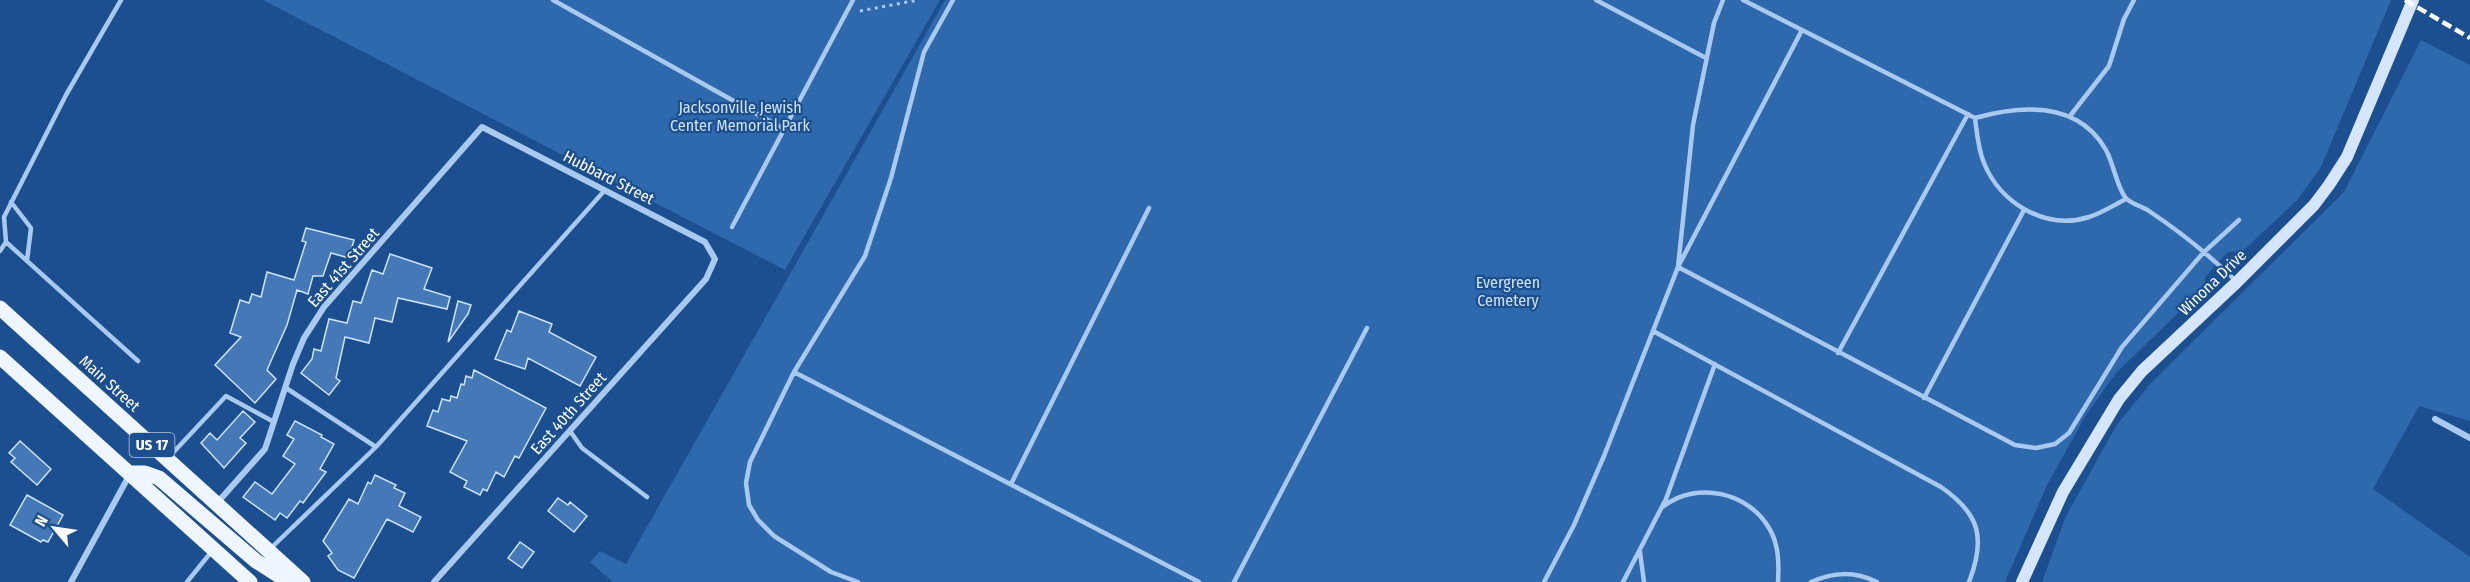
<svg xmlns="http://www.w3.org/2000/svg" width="2470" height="582" font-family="'Fira Sans Condensed',sans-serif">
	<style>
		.green { fill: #2e69ad }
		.building { fill: #4478b7; stroke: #cfe3fa; stroke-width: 1.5 }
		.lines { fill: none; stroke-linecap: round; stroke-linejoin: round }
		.path { stroke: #a9c9ee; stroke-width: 3; stroke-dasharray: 3 4.5; stroke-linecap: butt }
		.lane { stroke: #a9c9ee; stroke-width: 4.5 }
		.street { stroke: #a9c9ee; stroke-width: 6 }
		.secondary { stroke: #d6e6fa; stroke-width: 12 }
		.primary { stroke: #f0f6ff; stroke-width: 15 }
		.rail { stroke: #fff; stroke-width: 4.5; stroke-dasharray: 10 4.5; stroke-linecap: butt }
		.labels { text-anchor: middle; stroke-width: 4.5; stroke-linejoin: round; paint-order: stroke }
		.shield { fill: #1b4f8f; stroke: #bbcadd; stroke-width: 1.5 }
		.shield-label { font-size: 15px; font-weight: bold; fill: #fff }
		.park-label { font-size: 16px; fill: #cfe3fa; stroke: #1b4f8f }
		.street-label { font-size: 16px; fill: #fff; stroke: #1b4f8f }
	</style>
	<rect width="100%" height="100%" fill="#1b4f8f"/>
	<path class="green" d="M263 0H940L785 270Z
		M945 0H2391L2321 167 2297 200 2243 251 2228 252 2217 263 2205 278V287L2116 373 2086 415 2047 485 2005 582H613L590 562 600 551 626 564Z
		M2421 40 2470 65V421L2419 406 2373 489 2470 557V582H2042L2066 516 2116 426 2151 383 2344 192Z"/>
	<path class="building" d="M306 228 354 240 349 258 331 253 323 276H313L308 294 297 290 287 325 267 370 276 379 255 403 215 365 241 337 230 333 240 300 249 303 252 294 261 297 267 272 294 280 306 242 302 241Z
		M390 254 432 268 424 289 450 297 447 309 398 298 392 322 375 318 369 343 345 337 336 378 340 381 329 395 301 373 312 359 314 349 321 351 329 319 347 323 353 301 361 303 372 270 383 274Z
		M458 301 471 305 468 314 448 342Z
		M519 311 552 324 549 332 596 357 580 386 528 358 525 369 495 359 507 330 511 332Z
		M474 370 546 408 519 458 515 456 504 477 496 472 487 491 483 489 480 495 464 487 467 481 450 472 467 441 427 426 433 410 438 412 442 399 450 401 451 396 457 398 461 384 464 385 466 376 472 378Z
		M243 411 255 422 240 438 246 443 224 468 201 443 210 433 217 440Z
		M295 421 322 435 321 437 334 444 320 469 326 472 303 503 300 501 287 518 280 513 275 520 243 497 255 482 272 494 295 464 283 456 294 439 287 435Z
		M20 441 51 469 37 485 11 462 15 458 9 453Z
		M375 475 396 485 394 488 405 493 399 506 421 517 413 532 387 519 354 578 338 570 328 556 332 553 323 541 349 499 358 504 368 482 371 484Z
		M27 495 63 515 48 542 43 540 41 542 10 525Z
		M558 498 568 505 570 502 587 516 574 532 548 511Z
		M520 542 534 552 522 568 508 558Z"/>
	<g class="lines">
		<path class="path" d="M860 11 918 0"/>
		<path class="lane" d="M553 0 784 129
			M1596 0 1706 58
			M1743 0 1975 118C2022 105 2078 101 2106 150 2114 165 2116 184 2125 197 2130 204 2142 206 2149 211 2179 231 2209 255 2235 280
			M1802 30 1678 267 2015 445 2036 448 2055 444 2069 433 2122 347 2203 253 2239 220
			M2070 116 2109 66 2124 19 2134 0
			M1975 118C1977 133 1978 149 1984 163 2000 203 2046 231 2089 217 2102 213 2114 205 2126 199
			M11 202 31 228 27 261
			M732 227 853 0
			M6 242 4 217 66 95 121 0
			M0 251 6 242 138 361
			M1653 331 1941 487C1980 514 1986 538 1969 582
			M1838 353 1968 114
			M794 372 1199 582
			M286 388 376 447
			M1924 398 2024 210
			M570 431 582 448 647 497
			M169 457 226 396 274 422
			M1011 484 1149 208
			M1664 506C1697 481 1748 492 1769 528 1779 544 1779 564 1778 582
			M270 549 376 447 605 190
			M1640 552 1644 582
			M187 582 212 551
			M858 582 831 572 774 536 758 520 749 505 746 483 750 462 794 372 865 256 891 178 924 52 953 0
			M1234 582 1367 328
			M1544 582 1574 525 1604 456 1678 267 1693 125 1714 23 1723 0
			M1623 582 1666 499 1715 364
			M1811 582C1834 572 1854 571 1877 582"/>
		<path class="street" d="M2435 419 2470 438
			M217 503 265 449 293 364 304 338 324 307 482 127 705 242 715 259 706 279 434 582
			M71 582 130 474"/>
		<path class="secondary" d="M2022 582 2063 492 2119 399 2142 371 2237 282 2314 205 2329 185 2347 157 2413 0"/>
		<path class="primary" d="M0 308 303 582
			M0 357 250 582
			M130 473H145L159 478 256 561 289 582"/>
		<path class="rail" d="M2405 0 2470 38"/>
	</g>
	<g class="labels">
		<rect class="shield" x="129.5" y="433" width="45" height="24" rx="4.5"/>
		<g class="shield-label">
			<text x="152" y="450">US 17</text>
		</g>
		<g class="park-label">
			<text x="740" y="113">Jacksonville Jewish<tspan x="740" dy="18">Center Memorial Park</tspan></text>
			<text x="1508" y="288">Evergreen<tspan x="1508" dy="18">Cemetery</tspan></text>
		</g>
		<g class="street-label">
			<text transform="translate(609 177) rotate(27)" y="6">Hubbard Street</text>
			<text transform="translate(343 267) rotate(-49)" y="6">East 41st Street</text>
			<text transform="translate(2212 282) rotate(-44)" y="6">Winona Drive</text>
			<text transform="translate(110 383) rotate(42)" y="6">Main Street</text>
			<text transform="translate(568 413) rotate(-48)" y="6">East 40th Street</text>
		</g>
	</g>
	<g transform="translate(54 528) rotate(299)" stroke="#1b4f8f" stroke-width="4.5" paint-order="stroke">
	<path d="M0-4.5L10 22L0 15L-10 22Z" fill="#ffffff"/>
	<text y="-9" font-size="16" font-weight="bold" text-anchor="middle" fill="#ffffff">N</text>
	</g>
</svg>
